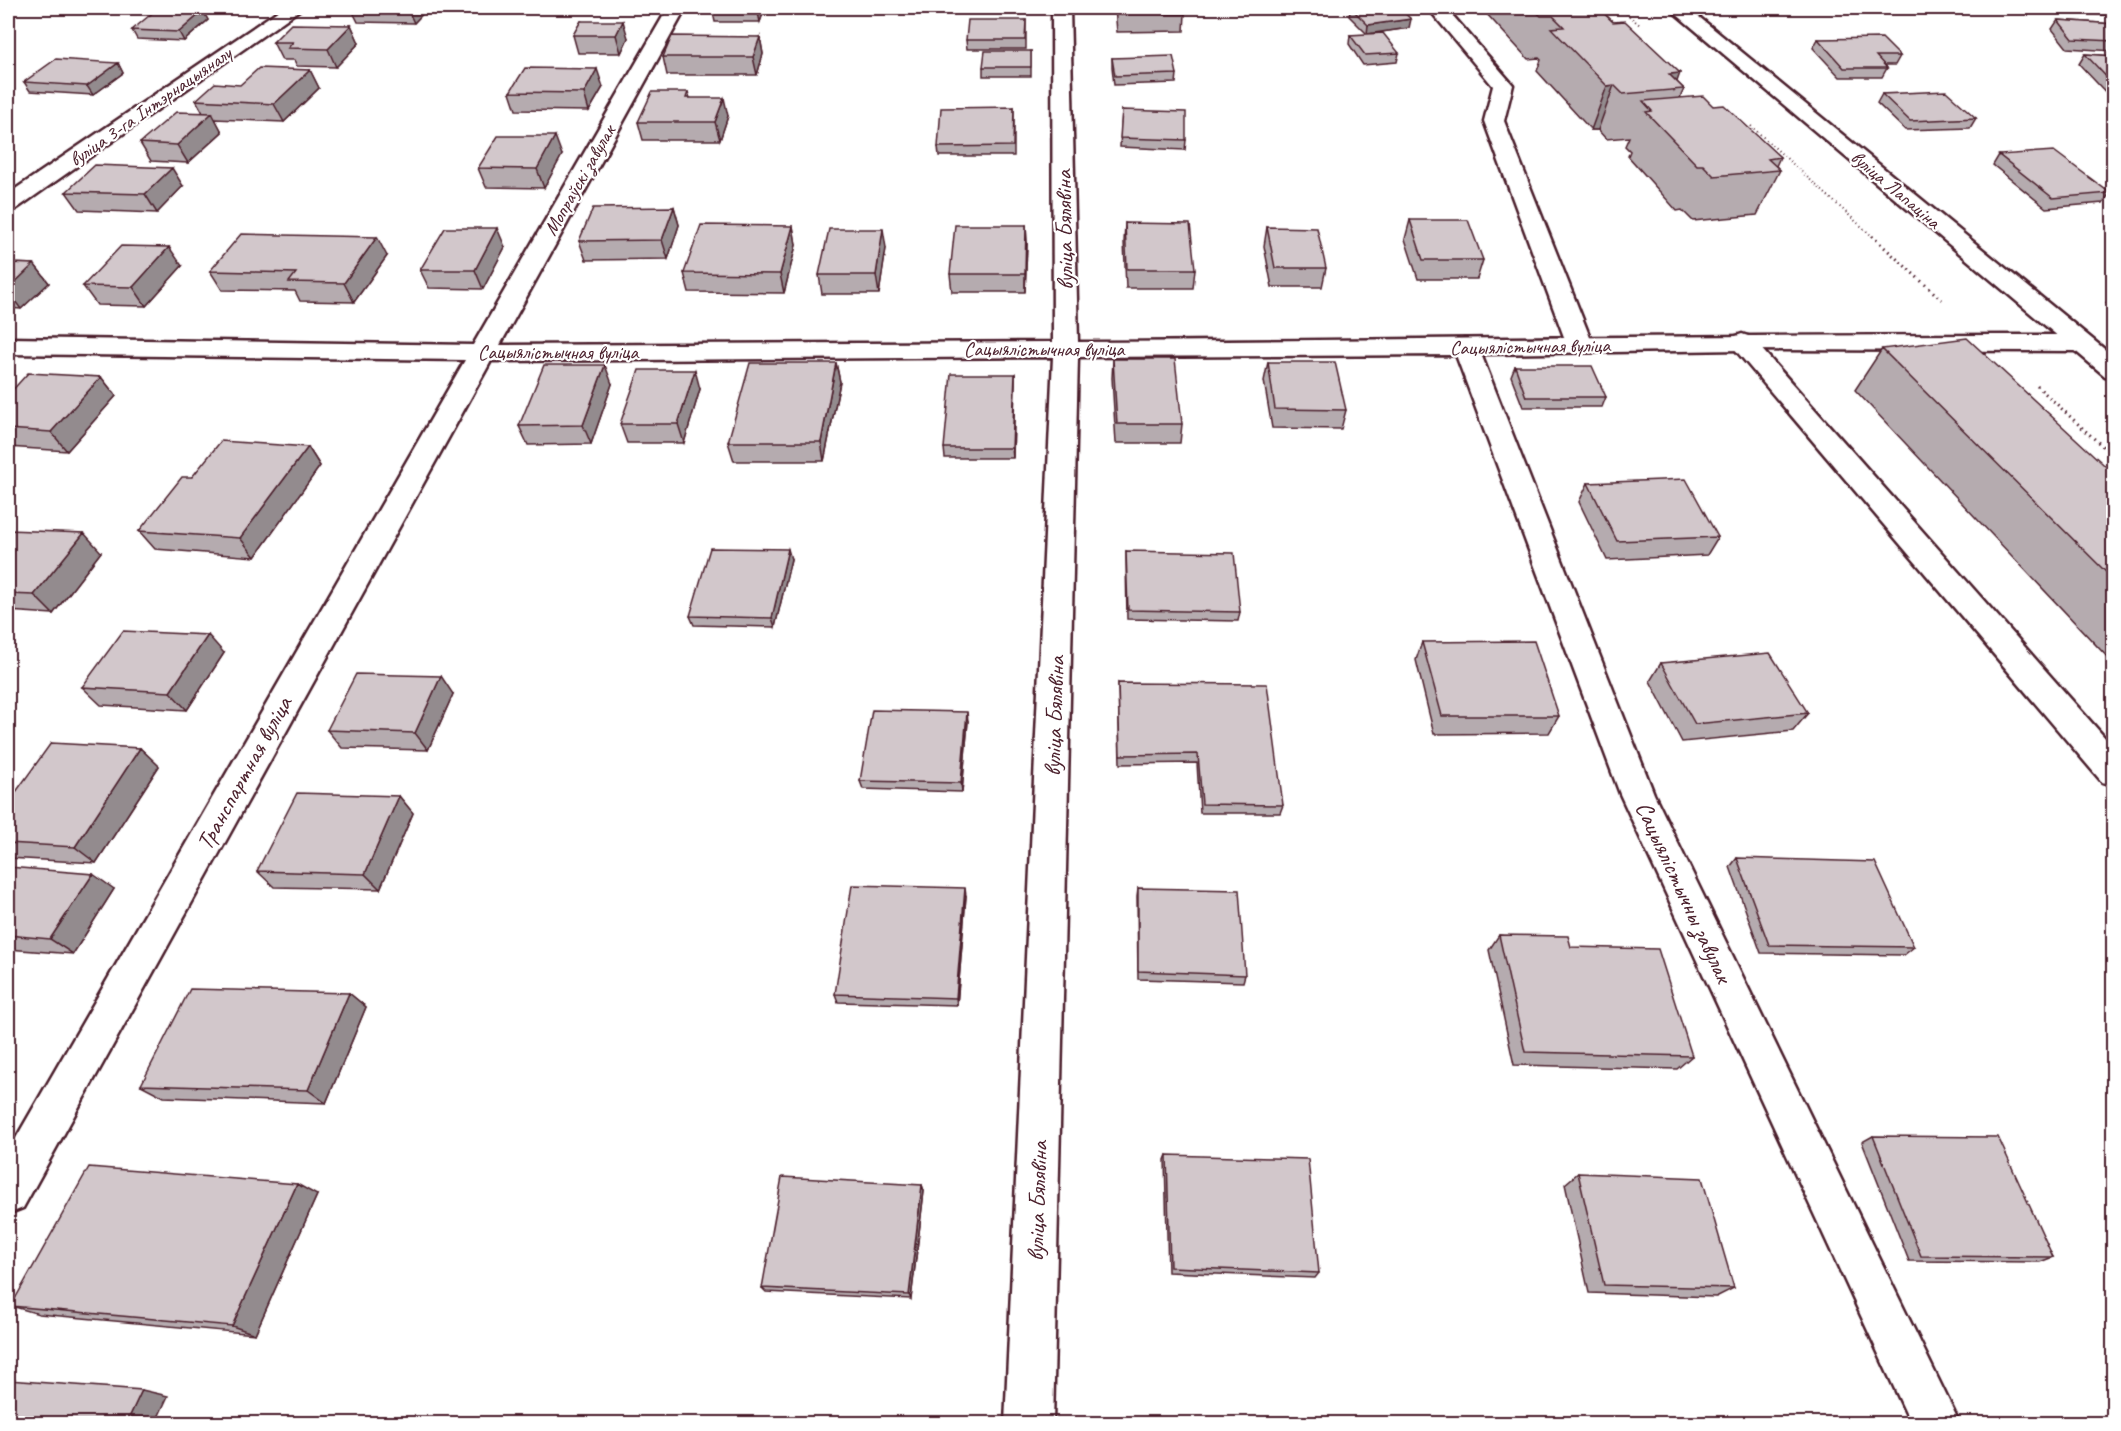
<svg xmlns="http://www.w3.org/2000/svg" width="2121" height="1431" font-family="Caveat,sans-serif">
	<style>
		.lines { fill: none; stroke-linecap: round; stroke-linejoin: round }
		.lane-casing { stroke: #4a1f2b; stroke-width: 5 }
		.street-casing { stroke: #4a1f2b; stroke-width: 5 }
		.primary-casing { stroke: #4a1f2b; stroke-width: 5 }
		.path-far1 { stroke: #4a1f2b; stroke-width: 2; stroke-dasharray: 1 3; stroke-linecap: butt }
		.path { stroke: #4a1f2b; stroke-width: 3; stroke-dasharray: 1.5 4; stroke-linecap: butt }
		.lane { fill: #fff; fill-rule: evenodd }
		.street { fill: #fff; fill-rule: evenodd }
		.primary { fill: #fff; fill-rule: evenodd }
		.wall { fill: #b5abaf; stroke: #4a1f2b; stroke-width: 1.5 }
		.shaded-wall { fill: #938b8e; stroke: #4a1f2b; stroke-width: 1.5 }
		.building { fill: #d2c7cb; stroke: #4a1f2b; stroke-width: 1.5 }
		.labels { text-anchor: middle; stroke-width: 4.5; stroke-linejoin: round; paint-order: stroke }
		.far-street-label { font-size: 20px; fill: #4a1f2b; stroke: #fff }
		.street-label { font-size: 24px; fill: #4a1f2b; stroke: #fff }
	</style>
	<rect width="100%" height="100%" fill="#fff"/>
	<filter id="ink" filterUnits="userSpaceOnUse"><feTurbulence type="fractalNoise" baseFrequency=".0167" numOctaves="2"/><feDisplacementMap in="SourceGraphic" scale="12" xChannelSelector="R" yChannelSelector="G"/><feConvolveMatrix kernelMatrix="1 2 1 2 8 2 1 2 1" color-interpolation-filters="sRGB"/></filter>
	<g filter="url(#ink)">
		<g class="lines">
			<defs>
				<path id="lane" d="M1428 8H1446L1513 85 1504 121 1593 345 1589 350 1580 353 1571 350 1567 345 1484 121 1493 86Z
					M1742 334 1751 337 2114 748V786L2102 782 1733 347 1729 342 1733 337Z"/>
				<path id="street" d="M668 8H686L500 345 1053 342 1052 8H1070L1078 342C1413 340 1747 334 2081 335L2090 338 2094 343 2090 348 2081 351 1742 350 1481 354 1654 794 1960 1424H1911L1620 794 1456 355 1078 357 1053 1424H1005L1053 357 491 361 23 1208 8 1214V1152L465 360 8 354V338L473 345Z"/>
				<path id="primary" d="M282 8H302L16 209 8 211V194Z
					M1669 8H1688L2114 357V378L2105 376Z"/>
			</defs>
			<use href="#lane" class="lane-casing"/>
			<use href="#street" class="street-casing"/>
			<use href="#primary" class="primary-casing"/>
			<path class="path-far1" d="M1620 8 1641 26
				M1751 126 1873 237"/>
			<path class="path" d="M1872 236 1942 300
				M2037 386 2114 457"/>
			<use href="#lane" class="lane"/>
			<use href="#street" class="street"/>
			<use href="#primary" class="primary"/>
		</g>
		<path class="wall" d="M351 8H428L414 23 358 22Z
			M712 8H765L760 22H715Z
			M1115 8H1184L1185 14 1184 31 1117 32Z
			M1351 8 1409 28 1367 34 1349 16Z
			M1486 8H1605L1604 13 1684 89 1680 98 1713 106 1780 157 1776 166 1780 170 1757 215 1693 221 1682 210 1677 211 1628 156 1630 151 1625 146 1629 137 1606 139 1598 130H1591L1537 71 1541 60 1539 58 1528 59 1485 12Z
			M1785 8H1819V9H1787Z
			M2032 8H2109L2105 15 2038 13Z
			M203 11 208 20 184 41 137 39 132 30Z
			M1026 20V49H967L966 40Z
			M2058 20 2114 24V51L2067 48 2052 29Z
			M581 21 628 38 621 53H578L573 35Z
			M351 25 359 43 336 67 297 66 294 60H282L273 42Z
			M1350 35 1399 53 1397 62 1363 65 1349 44Z
			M760 37 763 54 757 75H667L663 57Z
			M1818 39 1900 56 1895 65H1885L1887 68 1882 77H1840L1813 48Z
			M1031 51V76H983V67Z
			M2085 54 2114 56V101L2079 64Z
			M1112 58 1177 74 1176 83 1114 85 1112 67Z
			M118 63 123 73 93 95 30 91 24 82Z
			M310 70 319 88 284 122 215 119 222 132 188 163 151 161 140 143 203 113 196 100Z
			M603 87 589 111 516 110 510 92Z
			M688 92 690 98 728 116 720 140H643L638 122Z
			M1882 94 1976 118 1970 128 1905 130 1877 103Z
			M1014 107V156H939L938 147Z
			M1122 110 1186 140 1185 150 1120 147Z
			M562 155 544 188 486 187 478 168Z
			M1999 155 2110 193 2103 203 2046 208 1993 165Z
			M183 186 157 213 79 210 66 192Z
			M674 207 679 225 668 259 586 260 579 241Z
			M1410 220 1483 260 1477 279H1418L1405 239Z
			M1125 223 1195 269 1193 288H1126L1124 242Z
			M1026 225 1027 244 1025 292H952L950 274Z
			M793 226 796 245 784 293 689 292 684 273Z
			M1267 227 1326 268 1322 287H1272L1264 246Z
			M505 247 483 289 429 288 420 270Z
			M886 248 879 294H822L819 275Z
			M387 256 354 302 300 301 295 291 222 290 210 271Z
			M8 263 34 264 49 283 21 309 8 308Z
			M182 266 146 306 97 305 83 286Z
			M2114 294V310L2106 303Z
			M1882 349 2114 474V664L1855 390Z
			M1113 359 1182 424 1180 443H1116L1112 378Z
			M1268 362 1346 410 1341 429 1272 428 1264 381Z
			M836 363 840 382 824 461H734L728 442Z
			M1515 366 1606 397 1602 407H1523L1511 376Z
			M1015 374 1013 458H945L944 448Z
			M101 377 116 396 67 451 8 447V395Z
			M612 384 591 444 528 445 519 426Z
			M700 389 684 443H627L620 424Z
			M308 447 320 466 255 557 155 549 139 531 192 477Z
			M1588 483 1718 537 1707 555 1607 560 1579 502Z
			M8 530 101 552 53 614 8 611Z
			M1126 551 1240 612 1238 621 1127 619 1126 561Z
			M791 559 775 627 694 625 690 616Z
			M1422 642 1559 716 1549 733 1434 734 1416 660Z
			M224 653 187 710 101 705 82 687Z
			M1661 663 1808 713 1793 731 1682 742 1650 681Z
			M1118 683 1283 805 1280 813H1200L1197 763 1120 764Z
			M453 694 428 750 342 748 327 730Z
			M968 721 962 792 863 789 860 781Z
			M140 748 159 766 96 863 8 858V803Z
			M399 796 413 813 380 889 274 887 257 871Z
			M1737 858 1914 947 1904 955 1761 953 1730 867Z
			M8 867 114 889 73 954 8 949Z
			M1138 888 1245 975 1243 982 1138 979 1137 896Z
			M966 896 957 1005 838 1002 835 994Z
			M1499 935 1571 947 1692 1056 1677 1069 1514 1065 1489 950Z
			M349 993 366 1007 326 1103 164 1097 141 1085Z
			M1873 1136 2053 1257 2040 1262 1909 1261 1862 1142Z
			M1167 1155 1319 1273 1315 1278 1168 1272 1165 1160Z
			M1578 1173 1734 1288 1716 1297 1589 1293 1565 1184Z
			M922 1185 924 1191 911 1299 766 1292 762 1288Z
			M317 1195 255 1334 39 1314 11 1306Z"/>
		<path class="shaded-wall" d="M407 8H428L414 23Z
			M757 8H765L760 22Z
			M1595 8H1605L1592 47Z
			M203 11 208 20 184 41 179 32Z
			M1411 19 1409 28 1367 34 1368 25Z
			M623 21 628 38 621 53 616 35Z
			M351 25 359 43 336 67 328 49Z
			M760 37 763 54 757 75 753 57Z
			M118 63 123 73 93 95 87 86Z
			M597 69 603 87 589 111 584 93Z
			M310 70 319 88 284 122 274 104Z
			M1680 73 1674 90 1669 74Z
			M1614 85 1598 130H1591L1607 86Z
			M724 98 728 116 720 140 715 122Z
			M212 113 222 132 188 163 177 145Z
			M555 136 562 155 544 188 537 169Z
			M172 168 183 186 157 213 145 194Z
			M674 207 679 225 668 259 662 240Z
			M1026 225 1027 244 1025 292V274Z
			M793 226 796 245 784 293 780 274Z
			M497 228 505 247 483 289 475 270Z
			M883 229 886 248 879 294 876 275Z
			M377 237 387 256 354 302 344 283Z
			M169 247 182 266 146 306 133 287Z
			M34 264 49 283 21 309 8 292V289Z
			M836 363 840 382 824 461 821 442Z
			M605 365 612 384 591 444 583 425Z
			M695 370 700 389 684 443 678 424Z
			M1015 374V384L1013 458 1012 448Z
			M101 377 116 396 67 451 51 432Z
			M308 447 320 466 255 557 240 538Z
			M84 533 101 552 53 614 34 595Z
			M788 549 791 559 775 627 772 618Z
			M208 635 224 653 187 710 170 692Z
			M441 676 453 694 428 750 415 733Z
			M967 712 968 721 962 792 961 783Z
			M140 748 159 766 96 863 75 847Z
			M399 796 413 813 380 889 365 874Z
			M93 874 114 889 73 954 50 939Z
			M965 888 966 896 957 1005 956 998Z
			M349 993 366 1007 326 1103 308 1090Z
			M297 1184 317 1195 255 1334 232 1326Z
			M922 1185 924 1191 911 1299 909 1295Z
			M142 1390 168 1396 155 1424H126Z"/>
		<path class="building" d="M1117 8H1184L1185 14H1117Z
			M1351 8H1399L1411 19 1368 25Z
			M1532 8H1598L1613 22 1625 21 1680 73 1669 74 1684 89 1623 94 1614 85 1607 86 1551 28 1564 27 1553 16H1541Z
			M156 10 203 11 179 32 132 30Z
			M968 20H1026L1025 40H966Z
			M2058 20 2114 24V41L2073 39Z
			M581 21H623L616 35H573Z
			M291 24 351 25 328 49 288 48 293 42H273Z
			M1383 33 1399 53 1365 55 1350 35Z
			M672 36 760 37 753 57H663Z
			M1882 38 1900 56H1876L1887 68H1844L1818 39Z
			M985 51H1031V67H983Z
			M2085 54 2114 56V85Z
			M1173 56 1177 74 1115 76 1112 58Z
			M56 59 118 63 87 86 24 82Z
			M259 68 310 70 274 104 196 100 215 83 240 85Z
			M525 68 597 69 584 93 510 92Z
			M1946 91 1976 118 1910 121 1882 94Z
			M652 92H688L686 98H724L715 122H638Z
			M1703 96 1713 106 1724 105 1780 157 1768 159 1780 170 1714 176 1703 165H1697L1646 112 1652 111 1643 101Z
			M1014 107 1013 146 938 147 941 108Z
			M1122 110 1186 112V140L1120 138Z
			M176 112 212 113 177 145 140 143Z
			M498 136H555L537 169 478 168Z
			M2054 151 2110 193 2053 198 1999 155Z
			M95 165 172 168 145 194 66 192Z
			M674 207 662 240 579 241 593 208Z
			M1410 220H1468L1483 260H1423Z
			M1125 223 1190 224 1195 269H1127Z
			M701 225 793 226 780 274 684 273Z
			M955 225H1026L1025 274H950Z
			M1267 227 1317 228 1326 268H1275Z
			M445 228H497L475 270H420Z
			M829 229H883L876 275H819Z
			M241 234 377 237 344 283 289 282 296 273 210 271Z
			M121 246 169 247 133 287 83 286Z
			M8 263 34 264 8 289Z
			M1967 338 2114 474V580L1882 349Z
			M1113 359H1175L1182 424H1117Z
			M1268 362H1335L1346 410 1275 409Z
			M750 363H836L821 442H728Z
			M544 365H605L583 425 519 426Z
			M1515 366H1592L1606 397H1526Z
			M639 370H695L678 424H620Z
			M28 373 101 377 51 432 8 429V395Z
			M951 374H1015L1012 448H944Z
			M221 441 308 447 240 538 139 531 182 477H192Z
			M1686 479 1718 537 1617 541 1588 483Z
			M8 530 84 533 34 595 8 594Z
			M710 548 788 549 772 618 690 616Z
			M1126 551 1234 553 1240 612 1128 610Z
			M123 631 208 635 170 692 82 687Z
			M1534 641 1559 716H1442L1422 642Z
			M1770 653 1808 713 1695 724 1661 663Z
			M356 674 441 676 415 733 327 730Z
			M1118 683 1267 684 1283 805 1202 804 1198 754 1120 755Z
			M872 710 967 712 961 783 860 781Z
			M51 743 140 748 75 847 8 843V803Z
			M297 793 399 796 365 874 257 871Z
			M1737 858 1875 862 1914 947 1769 945Z
			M8 867 93 874 50 939 8 935Z
			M852 885 965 888 956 998 835 994Z
			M1138 888 1239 890 1245 975 1138 971Z
			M1499 935 1568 936 1571 947 1658 949 1692 1056 1525 1052Z
			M190 989 349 993 308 1090 141 1085Z
			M1873 1136 1998 1137 2053 1257 1921 1256Z
			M1167 1155 1308 1159 1319 1273 1170 1267Z
			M89 1167 297 1184 232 1326 11 1306Z
			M1578 1173 1702 1178 1734 1288 1604 1285Z
			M782 1177 922 1185 909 1295 762 1288Z
			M8 1380 142 1390 126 1424H8Z"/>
	</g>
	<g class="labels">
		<g class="far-street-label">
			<text transform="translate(150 106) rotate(-35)" y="7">вуліца 3-га Інтэрнацыяналу</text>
			<text transform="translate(579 180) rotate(-60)" y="7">Мопраўскі завулак</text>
			<text transform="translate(1896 189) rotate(40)" y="7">вуліца Лапаціна</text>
			<text transform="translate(1530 346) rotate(-1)" y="7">Сацыялістычная вуліца</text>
			<text x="1044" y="356">Сацыялістычная вуліца</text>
			<text x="558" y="359">Сацыялістычная вуліца</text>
		</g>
		<g class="street-label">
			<text transform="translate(1064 230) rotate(-91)" y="8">вуліца Бялявіна</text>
			<text transform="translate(1054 716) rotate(-88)" y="8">вуліца Бялявіна</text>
			<text transform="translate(244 773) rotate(-61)" y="8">Транспартная вуліца</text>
			<text transform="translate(1684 892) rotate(65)" y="8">Сацыялістычны завулак</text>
			<text transform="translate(1037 1201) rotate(-88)" y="8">вуліца Бялявіна</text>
		</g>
	</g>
	<rect width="2121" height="1431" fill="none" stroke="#fff" stroke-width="30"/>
	<rect x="15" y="15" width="2091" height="1401" fill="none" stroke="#4a1f2b" stroke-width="2" filter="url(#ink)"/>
</svg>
